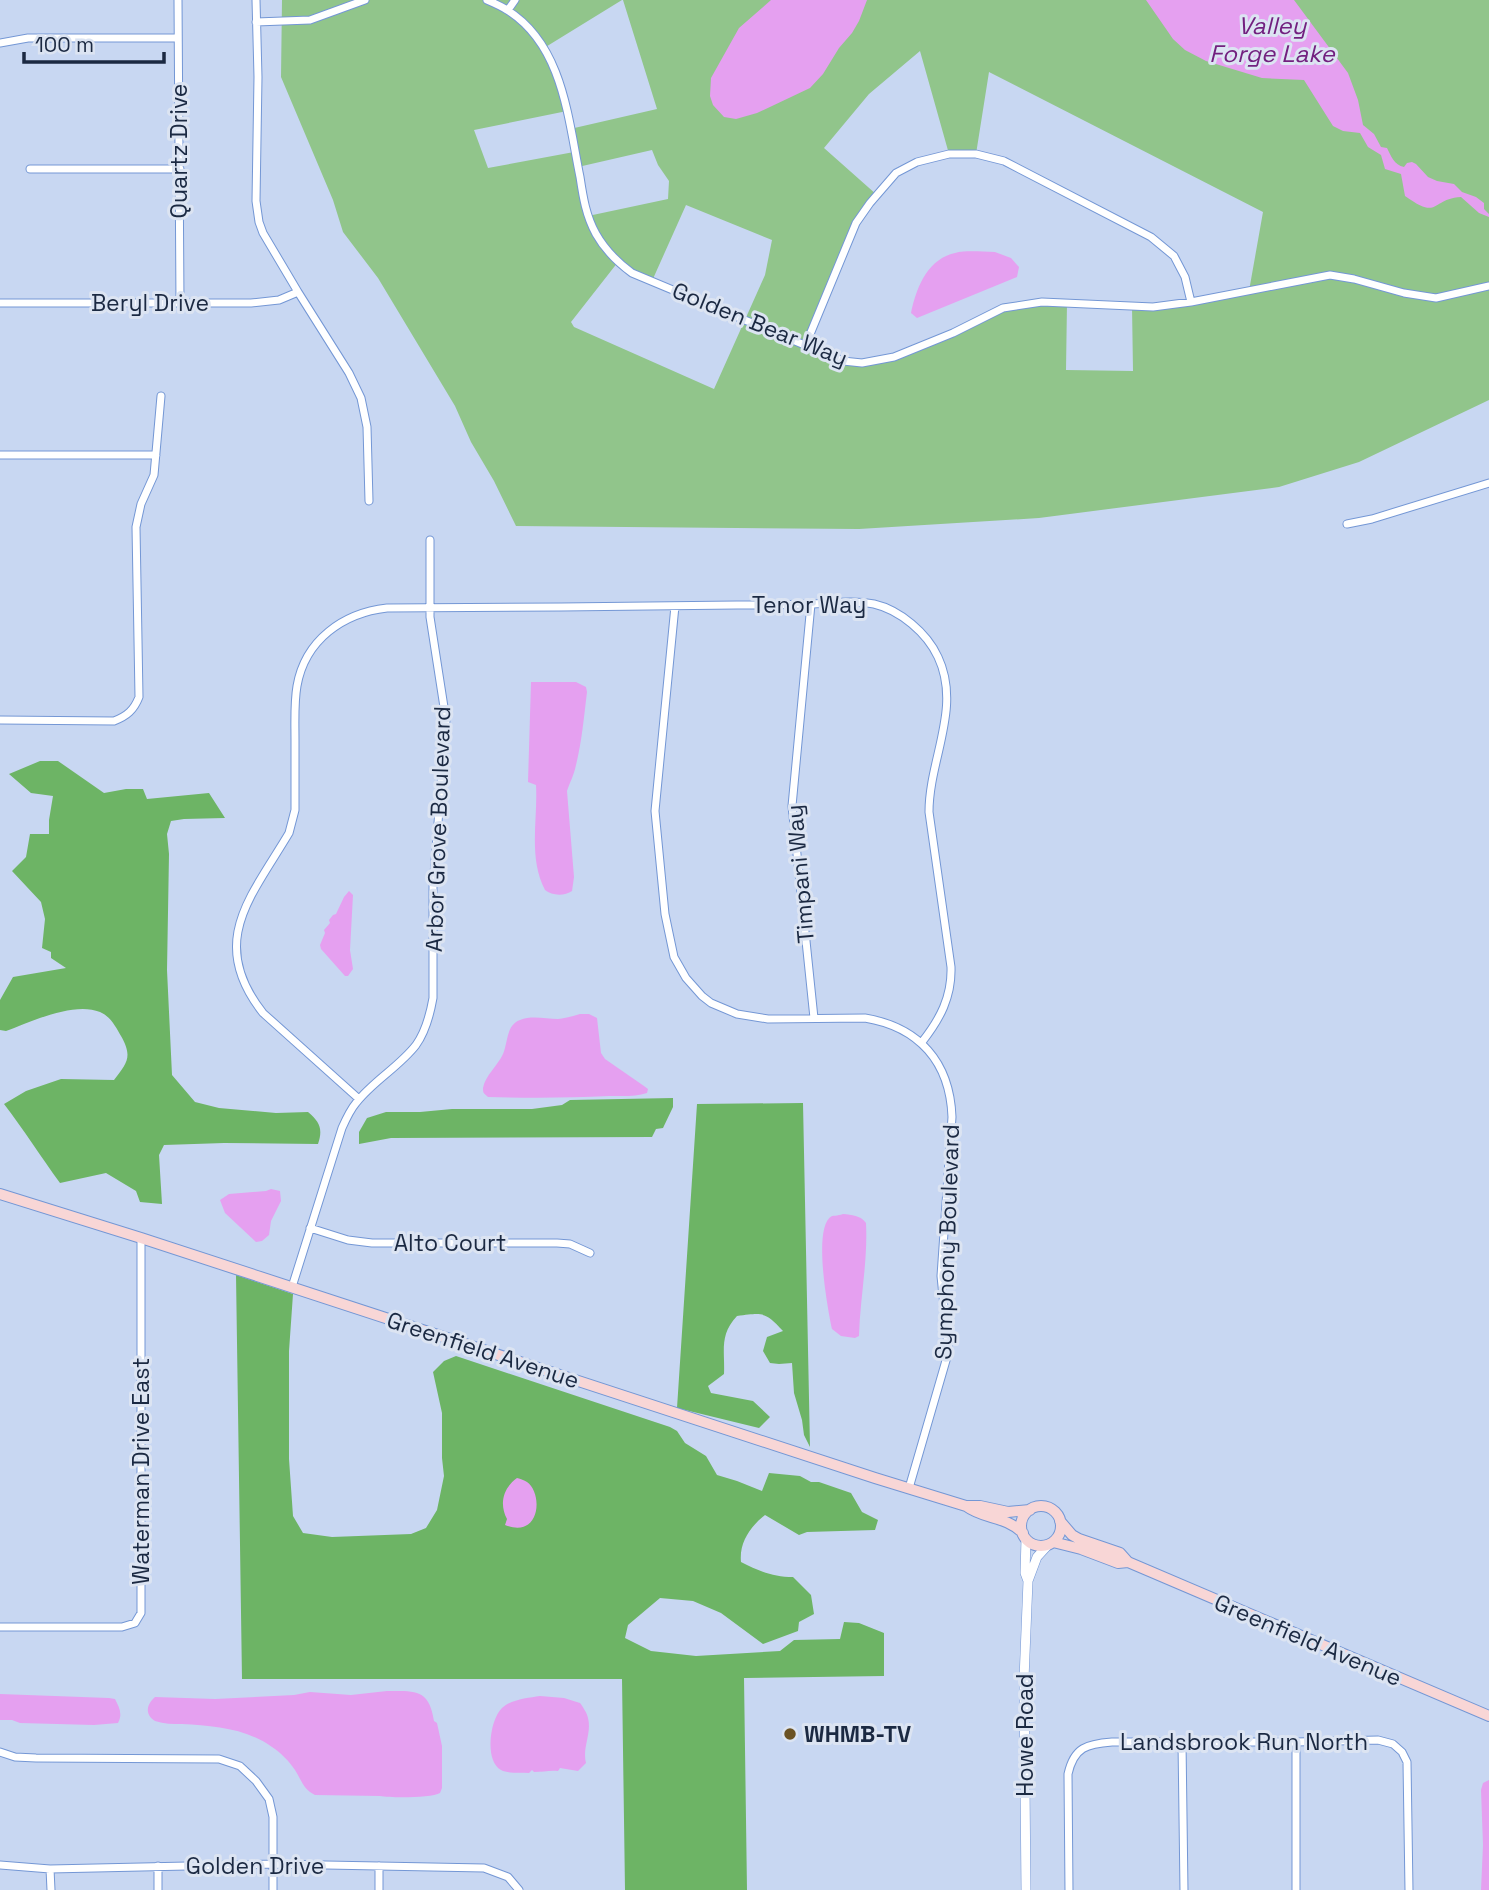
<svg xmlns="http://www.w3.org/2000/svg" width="1489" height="1890" font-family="'Space Grotesk',sans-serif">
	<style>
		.green { fill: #91c58b; fill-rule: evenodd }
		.forest { fill: #6db465 }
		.water { fill: #e5a0f0 }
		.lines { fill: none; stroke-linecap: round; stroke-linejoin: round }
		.minor-casing { stroke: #7497d5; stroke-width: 9 }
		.tertiary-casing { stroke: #7497d5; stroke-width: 10 }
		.secondary-casing { stroke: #7497d5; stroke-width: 12 }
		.minor { stroke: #fff; stroke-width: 7 }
		.tertiary { stroke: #fff; stroke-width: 9 }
		.secondary { stroke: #f8d6d6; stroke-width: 10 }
		.poi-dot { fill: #6b5223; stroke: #dce4f2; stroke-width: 2.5 }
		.labels { text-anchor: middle; stroke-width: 6; stroke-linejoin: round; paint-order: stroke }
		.street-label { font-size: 23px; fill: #1b2942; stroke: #dce4f2 }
		.poi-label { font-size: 23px; font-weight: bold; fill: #1b2942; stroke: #dce4f2; text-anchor: start }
		.water-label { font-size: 24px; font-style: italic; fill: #72207f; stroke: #dce4f2 }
	</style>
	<rect width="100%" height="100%" fill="#c8d7f2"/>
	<path class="green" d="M282 0H622L544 48 567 111 474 130 488 168 574 152 570 129 657 109 623 0H1489V400L1359 462 1279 487 1039 518 859 529 516 526 494 481 471 442 455 406 378 278 343 232 333 200 281 77ZM920 51 949 154H976L989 72 1263 212 1249 291 1132 306 1133 371 1066 370 1067 303 1003 308 894 357 862 363 843 361 806 344 856 223 877 195 824 148 869 94ZM652 150 658 165 669 181 668 199 588 216 578 167ZM686 205 772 240 765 275 714 389 574 327 571 322 618 262 652 281Z"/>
	<path class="forest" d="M40 761H58L104 793 126 789H143L147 799 209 793 225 818 184 819 171 821 167 834 169 854 167 970 172 1075 195 1102 219 1108 276 1113 308 1112C320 1122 323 1129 318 1144L224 1143 164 1145 159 1155 162 1204 140 1202 136 1191 106 1173 60 1183C41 1157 24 1130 4 1104L26 1091 61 1079 114 1080C127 1063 133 1057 121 1036 116 1027 110 1016 100 1012 74 1001 31 1022 6 1031L0 1030V1000L13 977 66 968 51 958V952L42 948 45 919 41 902 12 871 26 857 30 834H49V820L53 796 31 793 9 774Z
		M673 1098V1107L663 1128 656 1129 652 1137 391 1138 359 1144V1132L367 1118 386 1112H420L452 1109H532L562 1105 570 1100Z
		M803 1103 810 1447 804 1435 802 1420 794 1393 792 1363 779 1364 770 1363 763 1351 767 1337 783 1331C765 1311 763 1313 737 1316 719 1335 725 1351 724 1374L708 1386 711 1393 753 1401 770 1417 759 1428 677 1408 697 1104Z
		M236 1275 293 1294 289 1351V1459L293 1516 303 1533 332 1537 411 1534 426 1528 437 1510 444 1476 442 1458V1413L433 1372 444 1361 456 1356 670 1427 677 1431 685 1443 706 1456 717 1475 737 1481 762 1491 769 1473 800 1476 811 1482H819L851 1493 862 1512 878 1520 875 1530 807 1532 799 1535 765 1515C751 1526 739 1542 741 1562 759 1571 773 1577 793 1577L811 1595 814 1614 799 1622 798 1631 763 1644 721 1613 693 1601 660 1598 628 1625 625 1638 651 1651 696 1656 780 1651 794 1640 840 1639 844 1622 859 1623 884 1633V1676L744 1678 747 1890H625L622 1679H242Z"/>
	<path class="water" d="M771 0H867L859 21 852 33 839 48 823 74 810 88 757 113 736 119 724 117 713 105 710 96 711 78 739 28Z
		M1146 0H1294L1348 73 1358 100 1363 125 1374 134 1381 147 1387 148C1391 156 1394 165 1404 167L1407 163 1412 162 1416 164 1428 177 1437 181 1454 184 1462 192 1476 197 1484 203V209L1489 214V217L1479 213 1461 197C1430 199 1440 221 1405 196L1401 174 1385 169 1381 155 1368 147 1360 133 1343 131 1333 126 1304 80 1262 78 1206 61 1185 50 1173 39Z
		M995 252 1011 258 1019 267 1017 277 917 318 911 313C916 289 927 259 955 253 967 250 982 252 995 252Z
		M531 682H576L586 687 587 692C584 716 582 741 576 765 574 775 570 782 567 791L574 877 572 891C565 896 552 896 545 890 528 857 538 820 536 785L528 782Z
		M349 891 353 895 350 950 353 969 348 976H345L321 949 320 945 325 933 324 930 330 923 329 920 333 915 336 914 344 897Z
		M580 1014H589L597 1018 601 1053 605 1059 644 1086 648 1089 647 1093C636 1097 622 1096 609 1096 569 1098 528 1098 488 1097 484 1093 483 1094 483 1088 485 1076 498 1065 503 1054 508 1043 506 1025 520 1020 532 1015 546 1019 558 1019 566 1018 573 1016 580 1014Z
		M271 1189 280 1191 281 1201 271 1221 269 1235 262 1241 256 1242 225 1213 220 1200 229 1194 266 1191Z
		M843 1214C852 1215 860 1215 866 1223 868 1261 860 1298 859 1336L855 1338 841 1336 832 1329C828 1310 812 1226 832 1216 832 1216 842 1215 843 1214Z
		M517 1478C521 1479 524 1480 527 1482 543 1493 541 1539 505 1525L507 1519C499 1504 503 1488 517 1478Z
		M387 1691C416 1691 429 1689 434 1721L437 1723 442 1746V1788L440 1793C432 1798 391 1798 380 1796L315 1795C303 1789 302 1781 295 1770 289 1761 281 1753 272 1747 246 1728 213 1726 182 1724 173 1724 164 1724 155 1721 144 1714 147 1704 155 1697L215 1699 294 1695 310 1692 351 1695Z
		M0 1694 109 1698 115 1699C119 1707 123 1714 118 1723L94 1725 20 1723 12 1720H0Z
		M540 1696 564 1698 580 1703C583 1707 587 1713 588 1718 592 1733 582 1748 586 1763L578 1771 560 1768 558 1771C550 1770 543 1772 534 1772L532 1770 529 1773C520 1772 508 1774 501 1770 484 1761 490 1719 502 1708 512 1699 528 1698 540 1696Z
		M1489 1780V1890H1481L1483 1845 1481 1790 1483 1783Z"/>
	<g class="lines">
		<defs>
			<path id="minor" d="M178 0 180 303
				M256 0 258 77 256 201 259 222 263 233 298 292 349 373 361 398 367 427 369 501
				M487 0C494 3 501 6 507 10 563 45 568 118 580 177 583 197 586 216 596 234 605 250 617 262 632 273L843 361 862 363 894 357 953 333 1003 308 1042 302 1153 307 1191 302 1330 275 1354 279 1404 293 1436 298 1489 286
				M508 10 515 0
				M256 22 310 20 365 0
				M0 43 28 38H178
				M30 169H180
				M0 303H251L279 300 298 292
				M806 344 856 223 870 203 896 173 917 162 949 154H976L1004 161 1151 237 1174 256 1185 277 1191 302
				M0 455H156
				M1347 524 1372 519 1489 483
				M811 604 792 806 814 1018
				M675 606 655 811 665 914 674 957 686 978 702 996 711 1003 737 1014 768 1019 865 1018C919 1027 950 1062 952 1117L941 1276 948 1346 947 1357 909 1488
				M0 720 114 721C127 716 134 710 139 697L136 527 141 504 154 475 161 396
				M359 1099 263 1013C207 942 251 897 289 833L295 810C295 786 295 763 295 740 295 722 294 703 297 686 305 640 343 613 387 608 504 608 620 606 737 605 762 605 786 605 811 604 832 603 854 600 874 604 900 610 927 633 938 657 962 708 929 759 929 812L951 967C952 997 940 1019 922 1042
				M310 1228 348 1240 372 1243H557L570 1244 590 1253
				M292 1287 342 1128C346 1119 350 1110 356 1103 373 1081 399 1067 416 1045 426 1031 430 1015 433 998V887L446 720 430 617V540
				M0 1627H122L135 1623 141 1613V1238
				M1182 1742 1184 1890
				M1296 1742V1890
				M0 1752 15 1757 36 1758 219 1759 240 1766 256 1781 269 1799 273 1817V1890
				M0 1865 50 1869 273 1864 484 1868 508 1877 519 1890
				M158 1866V1890
				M379 1866V1890
				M50 1869 51 1890
				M1069 1890 1068 1774C1074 1747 1087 1744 1112 1742H1296L1378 1740 1393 1744 1402 1752 1407 1762 1409 1890"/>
			<path id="tertiary" d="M1028 1581 1037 1557 1048 1545
				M1026 1890 1024 1679 1028 1581 1025 1573 1026 1539"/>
			<path id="secondary" d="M0 1194 141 1238 875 1478 966 1506H980L1008 1512 1030 1510
				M966 1506C985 1520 1004 1515 1023 1533
				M1021 1526a20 20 0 1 1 40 0a20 20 0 1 1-40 0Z
				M1060 1521 1072 1535 1079 1539 1120 1553 1128 1562 1489 1716
				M1053 1542 1081 1549 1118 1563 1128 1562"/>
		</defs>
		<use href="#minor" class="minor-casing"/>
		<use href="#tertiary" class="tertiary-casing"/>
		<use href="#secondary" class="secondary-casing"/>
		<use href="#minor" class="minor"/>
		<use href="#tertiary" class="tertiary"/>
		<use href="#secondary" class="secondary"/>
	</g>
	<circle class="poi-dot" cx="790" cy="1734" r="7"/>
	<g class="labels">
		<g class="street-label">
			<text transform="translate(179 151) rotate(-90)" y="8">Quartz Drive</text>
			<text x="150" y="311">Beryl Drive</text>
			<text transform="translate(760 324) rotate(22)" y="8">Golden Bear Way</text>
			<text x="809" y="613">Tenor Way</text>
			<text transform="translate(438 829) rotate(-88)" y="8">Arbor Grove Boulevard</text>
			<text transform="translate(800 874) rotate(-95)" y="8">Timpani Way</text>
			<text transform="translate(947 1242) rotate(-88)" y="8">Symphony Boulevard</text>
			<text x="450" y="1251">Alto Court</text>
			<text transform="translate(483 1350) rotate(18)" y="8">Greenfield Avenue</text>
			<text transform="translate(141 1471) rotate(-90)" y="8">Waterman Drive East</text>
			<text transform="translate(1308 1640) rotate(23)" y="8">Greenfield Avenue</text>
			<text transform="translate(1025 1735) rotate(-90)" y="8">Howe Road</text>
			<text x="1244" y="1750">Landsbrook Run North</text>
			<text x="255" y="1874">Golden Drive</text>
		</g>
		<g class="poi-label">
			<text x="804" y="1742">WHMB-TV</text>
		</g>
		<g class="water-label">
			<text x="1272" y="34">Valley<tspan x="1272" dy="28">Forge Lake</tspan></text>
		</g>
	</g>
	<path d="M24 52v10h140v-10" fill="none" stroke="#1b2942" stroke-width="3.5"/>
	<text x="35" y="52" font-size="21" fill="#1b2942" stroke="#dce4f2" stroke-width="5" paint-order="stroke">100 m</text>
</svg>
